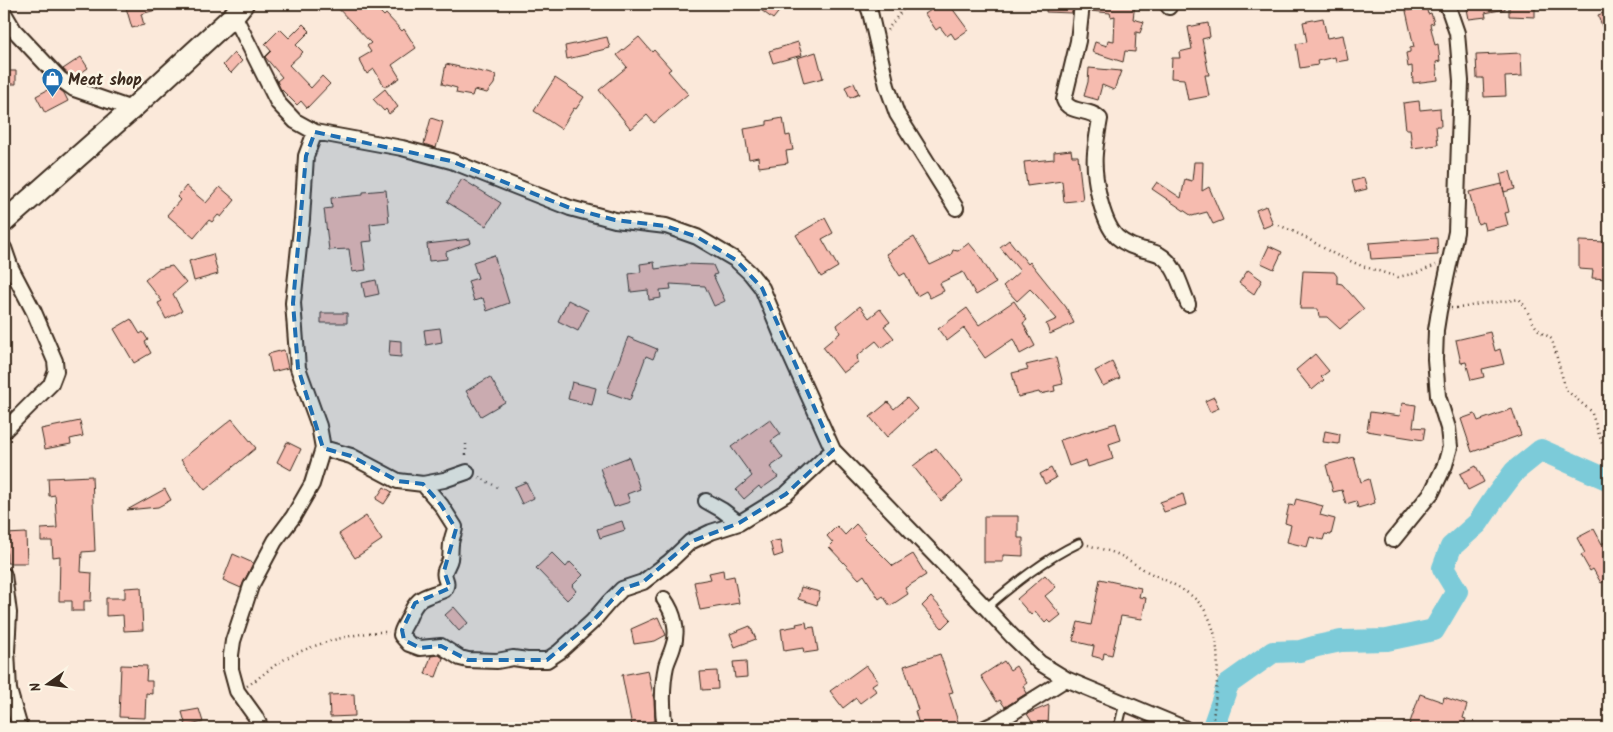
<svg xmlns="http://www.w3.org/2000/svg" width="1613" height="732" font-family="Kalam,sans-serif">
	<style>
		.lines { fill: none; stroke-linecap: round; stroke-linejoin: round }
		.river { stroke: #7ccbd9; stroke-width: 22 }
		.building { fill: #f6bbaf; stroke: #3b2a1e }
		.service-casing { stroke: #3b2a1e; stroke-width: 11 }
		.minor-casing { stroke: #3b2a1e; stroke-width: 18 }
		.secondary-casing { stroke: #3b2a1e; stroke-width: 24 }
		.path { stroke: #3b2a1e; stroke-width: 2.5; stroke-dasharray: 1 4; stroke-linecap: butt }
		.service { stroke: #fcf5e5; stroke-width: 7 }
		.minor { stroke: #fcf5e5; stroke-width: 14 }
		.secondary { stroke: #fcf5e5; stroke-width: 20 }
		.marked { fill: #1f6fb2; fill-opacity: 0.2; stroke: #1f6fb2; stroke-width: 4; stroke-dasharray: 10 6; stroke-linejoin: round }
		.labels { text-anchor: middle; stroke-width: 5; stroke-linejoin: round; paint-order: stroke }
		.poi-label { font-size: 16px; font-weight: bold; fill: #3b2a1e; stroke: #fcf5e5; text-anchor: start }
	</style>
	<rect width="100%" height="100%" fill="#fbe9da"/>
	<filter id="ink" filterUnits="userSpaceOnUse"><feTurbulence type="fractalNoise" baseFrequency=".02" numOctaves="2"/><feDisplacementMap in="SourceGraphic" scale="10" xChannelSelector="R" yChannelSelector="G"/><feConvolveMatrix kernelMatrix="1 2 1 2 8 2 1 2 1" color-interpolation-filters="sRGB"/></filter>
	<g filter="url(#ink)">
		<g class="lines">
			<path class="river" d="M1214 724 1228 684 1273 652 1300 651 1317 646 1341 641 1387 640 1434 630 1457 591 1443 568 1451 547 1478 523 1496 496 1515 471 1541 450 1609 480"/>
		</g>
		<path class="building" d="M125 4H166L167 7 141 14 144 25 132 28Z
			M334 4H372L384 16 386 14 402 31 404 29 416 48 392 65 400 78 385 87 374 69 367 74 359 59 371 52 367 46 371 43Z
			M753 4H785L773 19Z
			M940 4H949L968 30 955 39 951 33 947 36 940 27 936 30 925 14Z
			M1047 4H1073L1072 13 1046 12Z
			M1091 4H1135L1133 19 1144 22 1140 33 1136 32 1135 52 1125 51 1123 62 1092 52 1095 42 1107 46 1108 40 1114 41 1115 16 1111 17 1110 13 1090 11Z
			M1466 4H1505V9L1485 13 1486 17 1469 19Z
			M1509 4H1535V17L1509 16Z
			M1426 7 1428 14 1431 13 1434 23 1430 24 1435 45 1438 44 1440 61 1436 62 1438 80 1413 83 1412 66 1408 67 1406 53 1410 52V48L1414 47 1406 11Z
			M1609 11V42H1608L1598 15Z
			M1323 18 1327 38 1343 35 1348 60 1336 62 1335 57 1317 61 1318 65 1300 68 1296 44 1307 42 1303 22Z
			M1208 23 1210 37 1202 39 1209 75H1205L1209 96 1188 100 1184 79 1171 78 1172 58H1180L1179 52 1192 49 1188 27Z
			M303 24 310 31 296 45 303 52 289 65 311 88 322 76 330 84 307 108 301 101 297 105 280 88 277 81 282 77 265 57 271 51 265 44 280 29 289 38Z
			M607 37 610 48 589 53V54L567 59 565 46Z
			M639 37 652 52 654 50 671 69 668 71 688 94 654 123 647 115 631 129 599 90 627 67 617 55Z
			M798 42 802 55 773 63 769 51Z
			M816 52 823 78 804 83 797 58Z
			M234 53 242 61 231 73 223 65Z
			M1521 53 1522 76 1505 77 1506 96 1484 97 1483 78H1477L1476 55Z
			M81 57 88 68 73 78 63 69Z
			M446 64 496 75 494 84 487 93 474 90 472 96 456 93 457 88 442 84Z
			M1089 68 1121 71 1114 90 1102 85 1098 100 1084 96 1088 82Z
			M4 71H16V84H4Z
			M555 78 584 97 576 109 574 108 561 129 534 111Z
			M854 83 859 94 850 98 845 87Z
			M55 86 64 93 68 101 45 113 36 96Z
			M385 89 398 107 389 114 386 109 384 111 373 99Z
			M1419 101 1420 110 1440 108 1441 126H1436L1438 145 1412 148 1410 129H1406L1403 103Z
			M431 118 443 122 436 148 424 144Z
			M783 118 786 136 790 135 793 150 786 151 788 163 759 167 758 157 749 159 744 129 767 125V121Z
			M1071 150 1072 156H1078L1083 200 1064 202 1062 181 1027 186 1024 162 1054 159V152Z
			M1194 162H1203L1202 191 1209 187 1223 220 1213 224 1207 212 1192 216 1152 189 1157 182 1181 198 1185 179 1192 181Z
			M1510 171 1515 189 1504 192 1500 174Z
			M1364 178 1367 189 1355 192 1352 181Z
			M462 179 501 203 486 226 447 202Z
			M1502 184 1509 212 1505 213 1508 225 1485 230 1483 222 1478 224 1469 192Z
			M186 186 206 203 220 187 235 200 221 217 218 215 212 222 209 220 194 238 167 215 180 200 177 197Z
			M386 190 389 222 370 224 372 241 362 242 366 270 352 272 349 249 329 250 324 209 332 208 331 198 363 195V192Z
			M1266 206 1273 224 1263 228 1256 210Z
			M825 218 833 233 822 239 838 267 821 277 796 235Z
			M914 237 930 265 951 255 953 250 958 251 969 243 979 255 996 283 976 295 963 272 940 283 944 291 930 298 926 291 917 296 905 273 900 276 886 254Z
			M1437 238 1438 255 1371 259 1369 243Z
			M470 239 471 243 446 252 447 259 429 261 427 244Z
			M1009 240 1028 264 1030 262 1066 307 1074 323 1050 334 1046 324 1057 319 1037 296 1030 289 1017 301 1003 286 1020 271 1000 247Z
			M1579 241 1608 242V279L1592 278 1593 270 1579 269Z
			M1269 246 1282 252 1274 269 1261 263Z
			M213 254 218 274 194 281 189 261Z
			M494 255 509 303 487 311 483 298 474 301 468 281 478 278 473 262Z
			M654 262 655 269 685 265V264L713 265 717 274 713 275 725 301 714 306 705 286 670 284 671 289 660 290 661 298 649 300 648 290 631 292 629 274 641 272 640 264Z
			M172 266 186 283 173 294 182 311 166 319 158 303 162 301 145 280 158 269Z
			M1248 270 1262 280 1254 294 1239 283Z
			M1303 271 1334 272 1337 276V283L1342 284 1364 309 1340 329 1327 317H1319L1318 309H1300Z
			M376 280 379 294 365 297 362 283Z
			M568 300 588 310 578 331 558 321Z
			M1014 301 1027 320 1023 323 1035 346 1020 354 1013 339 985 358 964 328 947 341 938 329 967 308 979 325Z
			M860 306 869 318 880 309 890 322 884 326 894 338 882 348 876 341 857 356 858 362 843 373 823 347 840 333 837 325Z
			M321 313H347V323H321Z
			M131 319 140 334 143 332 148 340 145 342 151 353 134 363 114 329Z
			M440 328 442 342 426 345 424 330Z
			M1490 332 1495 351 1500 349 1504 364 1482 369 1484 377 1471 380 1466 362 1461 363 1456 340Z
			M628 337 657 349 653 359 646 356 630 400 607 392Z
			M390 340 401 341V357L389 356Z
			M284 350 288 368 272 372 268 354Z
			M1315 354 1329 371 1321 377 1324 380 1312 390 1296 370Z
			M1056 358 1063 384 1054 386 1055 391 1040 394 1039 392 1018 397 1012 373 1028 369 1026 365Z
			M1112 362 1120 378 1103 386 1095 371Z
			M490 377 505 402 481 416 466 391Z
			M572 382 596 388 592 405 568 399Z
			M1214 397 1219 408 1210 412 1205 401Z
			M907 398 917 409 887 437 870 417 888 402 894 409Z
			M1402 403 1416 405 1413 427 1425 428 1423 440 1367 431 1370 412 1400 416Z
			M1512 409 1521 435 1472 452 1461 419 1475 414 1478 421Z
			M232 419 256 448 205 490 181 460Z
			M770 419 781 434 771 441 783 458 770 467 778 477 761 489 759 486 744 499 736 490 752 476 731 447Z
			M80 421 83 436 70 439 71 444 45 449 41 429Z
			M1116 423 1121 440 1109 444 1113 459 1088 467 1086 460 1069 466 1060 440Z
			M1325 431 1340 434 1339 444 1323 442Z
			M287 442 301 449 291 470 277 462Z
			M936 448 963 482 941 501 913 466Z
			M629 457 640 489 627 494 630 502 614 507 600 468Z
			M1354 457 1361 482 1369 479 1375 503 1358 508 1356 501 1346 504 1342 490 1333 492 1326 465Z
			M1476 466 1484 482 1468 490 1460 474Z
			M1051 468 1056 478 1045 484 1040 474Z
			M92 476 95 551 82 552 81 572 92 573 91 601H84V611H72V601H59L60 556 53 557 52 541H41V529L57 528 55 495 49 496 48 478Z
			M526 482 534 498 522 504 514 487Z
			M384 487 392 492 384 504 376 499Z
			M165 489 171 500 158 507 127 510Z
			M1183 494 1186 505 1164 512 1160 502Z
			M1296 499 1323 506 1320 515 1335 519 1331 535 1325 534 1323 540 1310 537 1307 547 1287 542 1291 525 1285 523 1289 505 1294 506Z
			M366 516 382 540 355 558 339 534Z
			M984 516H1018V538H1023V556L1003 555V562H984Z
			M622 521 625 530 600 538 597 529Z
			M856 524 865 534 863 536 893 566 913 554 926 575 905 588 908 594 890 606 883 596 879 599 864 575 859 579 829 547 833 543 827 536 837 526 845 535Z
			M1594 529 1602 544 1609 539V579L1601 583 1593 569 1590 571 1581 555 1585 553 1577 538Z
			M26 533 27 563H7L6 534Z
			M780 540 783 554 774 557 770 542Z
			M552 553 566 567 570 562 583 575 572 586 576 591 567 600 536 568Z
			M233 554 253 563 241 588 223 580Z
			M723 570 724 578 734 576 739 603 700 610 694 582 711 579 709 573Z
			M1045 575 1056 587 1045 596 1061 615 1051 623 1048 620 1045 623 1035 611 1031 615 1017 599Z
			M1100 579 1141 588 1139 597 1146 598 1142 619 1121 616 1112 655 1104 653 1103 659 1092 656 1094 646 1073 641 1078 622 1091 625Z
			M141 587 143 630 124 631 123 615 106 616V598H125V588Z
			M801 587 820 592 817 605 798 599Z
			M931 597 951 619 942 628 922 606Z
			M454 607 468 623 459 631 445 615Z
			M658 617 666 635 655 641 634 644 631 629Z
			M806 622 807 628 814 627 818 651 804 653 803 648 784 651 781 629 797 626 796 624Z
			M750 626 756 639 735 647 730 634Z
			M940 654 953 692 949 693 960 728H920L915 711 918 710 904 666Z
			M439 655 443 658 436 677 425 674 431 656Z
			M746 661 747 677 735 678 733 662Z
			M1004 661 1010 670 1016 666 1027 683 1023 686 1027 693 1005 707 1000 700 997 702 981 676Z
			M121 665 147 666 146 681H152V694L146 693 145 718 119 717Z
			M866 665 878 681 872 685 876 691 860 703 856 698 843 708 830 691Z
			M648 670 654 700 655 721 632 726 622 675Z
			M717 671 718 689 702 690 700 672Z
			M354 694 355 716 330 717 329 695Z
			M1420 694 1443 702 1444 697 1467 705 1463 718 1466 719 1463 728H1408Z
			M1049 705 1048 726 1036 728 1027 714Z
			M199 709 203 722 186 726 182 712Z"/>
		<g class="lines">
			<defs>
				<path id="service" d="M986 608C1015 583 1045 559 1079 543
					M1118 728 1124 703"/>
				<path id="minor" d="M867 4 870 12 887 86 897 114 956 208
					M1082 4 1078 41 1064 100C1069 114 1090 108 1100 119 1098 130 1096 142 1095 153 1093 175 1101 221 1117 237 1126 245 1137 249 1149 251 1152 252 1157 253 1160 255 1176 264 1181 288 1188 304
					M1167 4 1169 7
					M4 13 14 30 60 79 74 89 132 109
					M234 15 278 103 295 121 315 132 402 148 451 161 570 208 615 220 666 226 697 237 736 260 750 273 762 288 787 348 833 450 986 608 1012 636 1040 663 1066 679 1184 728
					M4 248 11 268 34 312 55 361 56 371 51 384 4 431
					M323 448 351 456 398 481 423 484 444 480 467 472
					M423 484 441 505 455 527C455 531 453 534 452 539 450 545 451 553 450 559 449 564 446 567 445 571 442 579 451 581 444 590 424 598 418 595 409 617 406 624 402 628 401 635L409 644 420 648 441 646 460 658 468 660 497 661 513 658 527 660H547L559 652 592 622 609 602 622 589 643 582 669 562 690 542 711 532 739 523 786 494 833 450
					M706 501 722 510 739 523
					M1393 540 1432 492 1445 465 1450 447 1448 428 1438 396 1435 359 1436 330 1439 311 1456 232 1461 81 1457 33 1447 4
					M4 575 9 613 7 651 9 690 20 728
					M664 599C674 613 679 631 673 647 671 654 668 659 666 666 662 684 662 710 665 728
					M261 728 255 716 237 691 231 669V655L233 641 251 586 275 541 293 517 312 484 323 448 319 426 298 368 293 303 302 219 306 156 315 132
					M985 728 996 723 1066 679"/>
				<path id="secondary" d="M4 222 132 109 234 15 243 4"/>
			</defs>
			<use href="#service" class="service-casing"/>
			<use href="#minor" class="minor-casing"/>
			<use href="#secondary" class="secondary-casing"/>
			<path class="path" d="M887 30 907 4
				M1279 225 1303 236 1334 254 1362 266 1398 277 1417 273 1436 265
				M1451 308C1464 309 1474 304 1487 303 1498 302 1508 301 1519 299 1528 308 1532 326 1542 333 1547 336 1549 336 1552 340L1566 390 1591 411 1603 446 1609 451
				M466 444V459
				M1609 458V463
				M479 477 497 487
				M1088 545C1097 548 1107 550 1117 554 1128 559 1139 567 1150 573 1165 580 1181 587 1193 597 1229 627 1216 688 1212 728
				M247 686C260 678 272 666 285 659 312 644 358 631 389 632"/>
			<use href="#service" class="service"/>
			<use href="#minor" class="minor"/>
			<use href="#secondary" class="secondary"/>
		</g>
	</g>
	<path class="marked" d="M315 132 451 161 570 208 615 220 666 226 697 237 736 260 762 288 833 450 786 494 739 523 690 542 643 582 622 589 592 622 547 660H468L441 646 420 648 404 640 402 630 415 603 450 588 444 571 456 529 441 505 423 484 398 481 351 456 323 448 298 368 293 303 306 156Z"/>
	<defs>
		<symbol id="shop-pin" viewBox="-11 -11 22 30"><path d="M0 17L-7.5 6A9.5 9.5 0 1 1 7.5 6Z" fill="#1f6fb2" stroke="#fcf5e5"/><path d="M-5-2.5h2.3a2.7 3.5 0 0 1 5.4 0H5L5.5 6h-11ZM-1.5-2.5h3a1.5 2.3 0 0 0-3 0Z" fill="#fff"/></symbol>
	</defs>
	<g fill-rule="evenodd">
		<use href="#shop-pin" x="40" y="66" width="25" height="34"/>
	</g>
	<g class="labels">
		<g class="poi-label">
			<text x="68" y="85">Meat shop</text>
		</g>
	</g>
	<rect width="1613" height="732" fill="none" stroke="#fcf5e5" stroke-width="20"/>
	<rect x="10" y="10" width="1593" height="712" fill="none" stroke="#3b2a1e" stroke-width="2" filter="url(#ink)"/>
	<g transform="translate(48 684) rotate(256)" stroke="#fcf5e5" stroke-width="4" paint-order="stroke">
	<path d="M0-4L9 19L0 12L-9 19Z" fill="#3b2a1e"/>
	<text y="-8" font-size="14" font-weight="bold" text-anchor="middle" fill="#3b2a1e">N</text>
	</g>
</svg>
